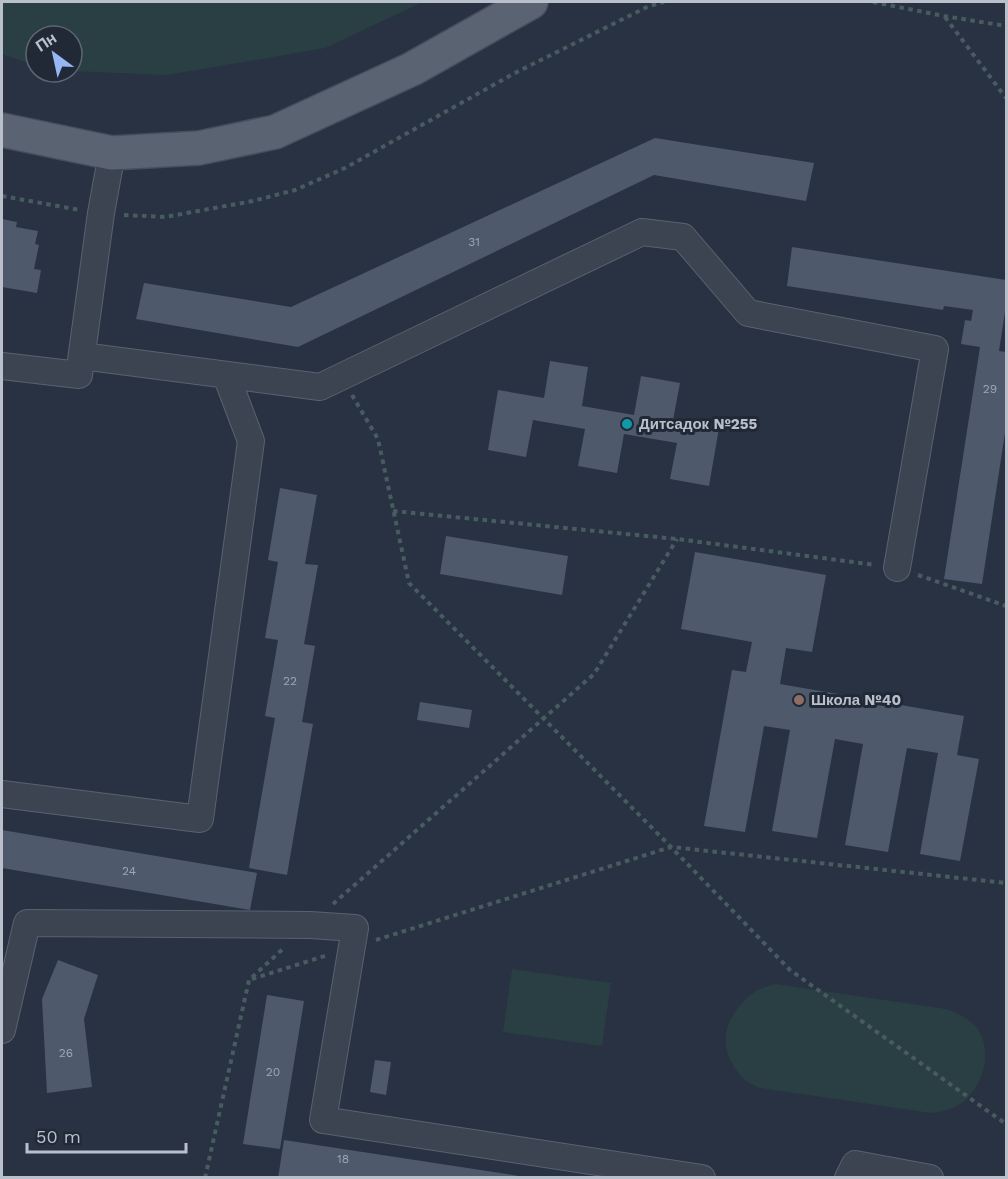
<svg xmlns="http://www.w3.org/2000/svg" width="1008" height="1179" font-family="'Work Sans',sans-serif">
	<style>
		.green { fill: #2a3f43 }
		.building { fill: #4e596b }
		.lines { fill: none; stroke-linecap: round; stroke-linejoin: round }
		.minor-casing { stroke: #5a626f; stroke-width: 28 }
		.major-casing { stroke: #464d5b; stroke-width: 36 }
		.path { stroke: #485c60; stroke-width: 4; stroke-dasharray: 4.5 4.5; stroke-linecap: butt }
		.minor { stroke: #3c4452; stroke-width: 26 }
		.major { stroke: #5a6372; stroke-width: 33 }
		.culture-dot { fill: #0f9aa8; stroke: #212937; stroke-width: 2 }
		.education-dot { fill: #8d6e63; stroke: #212937; stroke-width: 2 }
		.labels { text-anchor: middle; stroke-width: 6; stroke-linejoin: round; paint-order: stroke }
		.number-label { font-size: 12px; fill: #9ea6b4 }
		.poi-label { font-size: 15px; font-weight: bold; fill: #b9c0cc; stroke: #212937; text-anchor: start }
	</style>
	<rect width="100%" height="100%" fill="#283242"/>
	<path class="green" d="M2 2H423L325 48 167 75 72 71V36H36V66L2 54Z
		M512 969 611 983 602 1046 503 1032Z
		M775 984 946 1009C958 1014 970 1018 978 1029 995 1055 980 1099 950 1109 944 1111 937 1112 931 1113L760 1088C755 1086 748 1083 744 1079 723 1059 719 1032 737 1009 743 1002 750 994 758 990 763 987 770 986 775 984Z"/>
	<path class="building" d="M655 138 814 163 806 201 654 175 298 347 136 319 144 283 291 307Z
		M2 219 17 222 16 227 38 231 35 244 39 245 34 269 41 270 37 293 2 287Z
		M792 247 1006 280V305L999 351 1006 352V426L982 584 944 579 980 347 961 344 965 320 971 321 973 310 944 306 943 310 787 286Z
		M550 361 588 367 582 406 634 415 641 376 680 383 673 420 719 428 709 486 670 479 677 443 624 434 617 473 578 466 585 429 533 420 526 457 488 450 498 390 544 398Z
		M280 488 317 495 305 564 318 565 304 644 315 646 302 722 313 724 287 875 249 868 275 718 265 716 278 640 265 638 278 562 268 560Z
		M446 536 568 556 562 595 440 574Z
		M695 552 826 575 812 652 786 648 780 684 964 716 957 755 979 759 960 861 920 854 938 753 907 748 888 852 845 845 863 744 835 739 817 838 772 831 790 730 764 726 745 832 704 826 732 670 746 672 752 642 681 629Z
		M420 702 472 710 469 728 417 720Z
		M2 830 257 873 250 910 2 868Z
		M58 960 98 975 84 1019 92 1087 47 1093 42 999Z
		M267 995 304 1001 280 1149 243 1144Z
		M375 1060 391 1062 386 1095 370 1092Z
		M284 1140 519 1176V1178H278Z"/>
	<g class="lines">
		<defs>
			<path id="minor" d="M82 356 320 387 642 232 683 237 748 313 935 349 897 568
				M2 366 79 375 101 213 112 153
				M2 794 200 819 251 441 226 375
				M2 1030 27 923 310 925 355 928 323 1120 702 1178
				M848 1178 855 1164 930 1178"/>
			<path id="major" d="M2 130 112 153 199 148 275 132 412 69 531 2"/>
		</defs>
		<use href="#minor" class="minor-casing"/>
		<use href="#major" class="major-casing"/>
		<path class="path" d="M873 2 944 16 1006 26
			M945 17 1006 98
			M2 196 80 210
			M124 215 165 217 253 201 295 190 345 168 513 74 649 6 664 2
			M352 395 378 439 409 583 671 847 790 970 1006 1124
			M393 511 677 539 876 565
			M918 575 1006 606
			M333 904 594 674 677 539
			M376 940 671 847 1006 883
			M252 979 328 955
			M205 1178 249 980 285 947"/>
		<use href="#minor" class="minor"/>
		<use href="#major" class="major"/>
	</g>
	<circle class="culture-dot" cx="627" cy="424" r="6"/>
	<circle class="education-dot" cx="799" cy="700" r="6"/>
	<g class="labels">
		<g class="number-label">
			<text x="474" y="246">31</text>
			<text x="990" y="393">29</text>
			<text x="290" y="685">22</text>
			<text x="129" y="875">24</text>
			<text x="66" y="1057">26</text>
			<text x="273" y="1076">20</text>
			<text x="343" y="1163">18</text>
		</g>
		<g class="poi-label">
			<text x="639" y="429">Дитсадок №255</text>
			<text x="811" y="705">Школа №40</text>
		</g>
	</g>
	<rect width="1008" height="1179" fill="none" stroke="#b9c0cc" stroke-width="6"/>
	<g transform="translate(54 54) rotate(327)"><circle r="28" fill="#212937" stroke="#5e6573" stroke-width="1.5"/>
	<path d="M0-4.5L10 22L0 15L-10 22Z" fill="#96b6f4"/>
	<text y="-9" font-size="16" font-weight="bold" text-anchor="middle" fill="#b9c0cc">Пн</text>
	</g>
	<path d="M27 1143v9h159v-9" fill="none" stroke="#b9c0cc" stroke-width="3"/>
	<text x="36" y="1143" font-size="18" fill="#b9c0cc" stroke="#212937" stroke-width="4.5" paint-order="stroke">50 m</text>
</svg>
